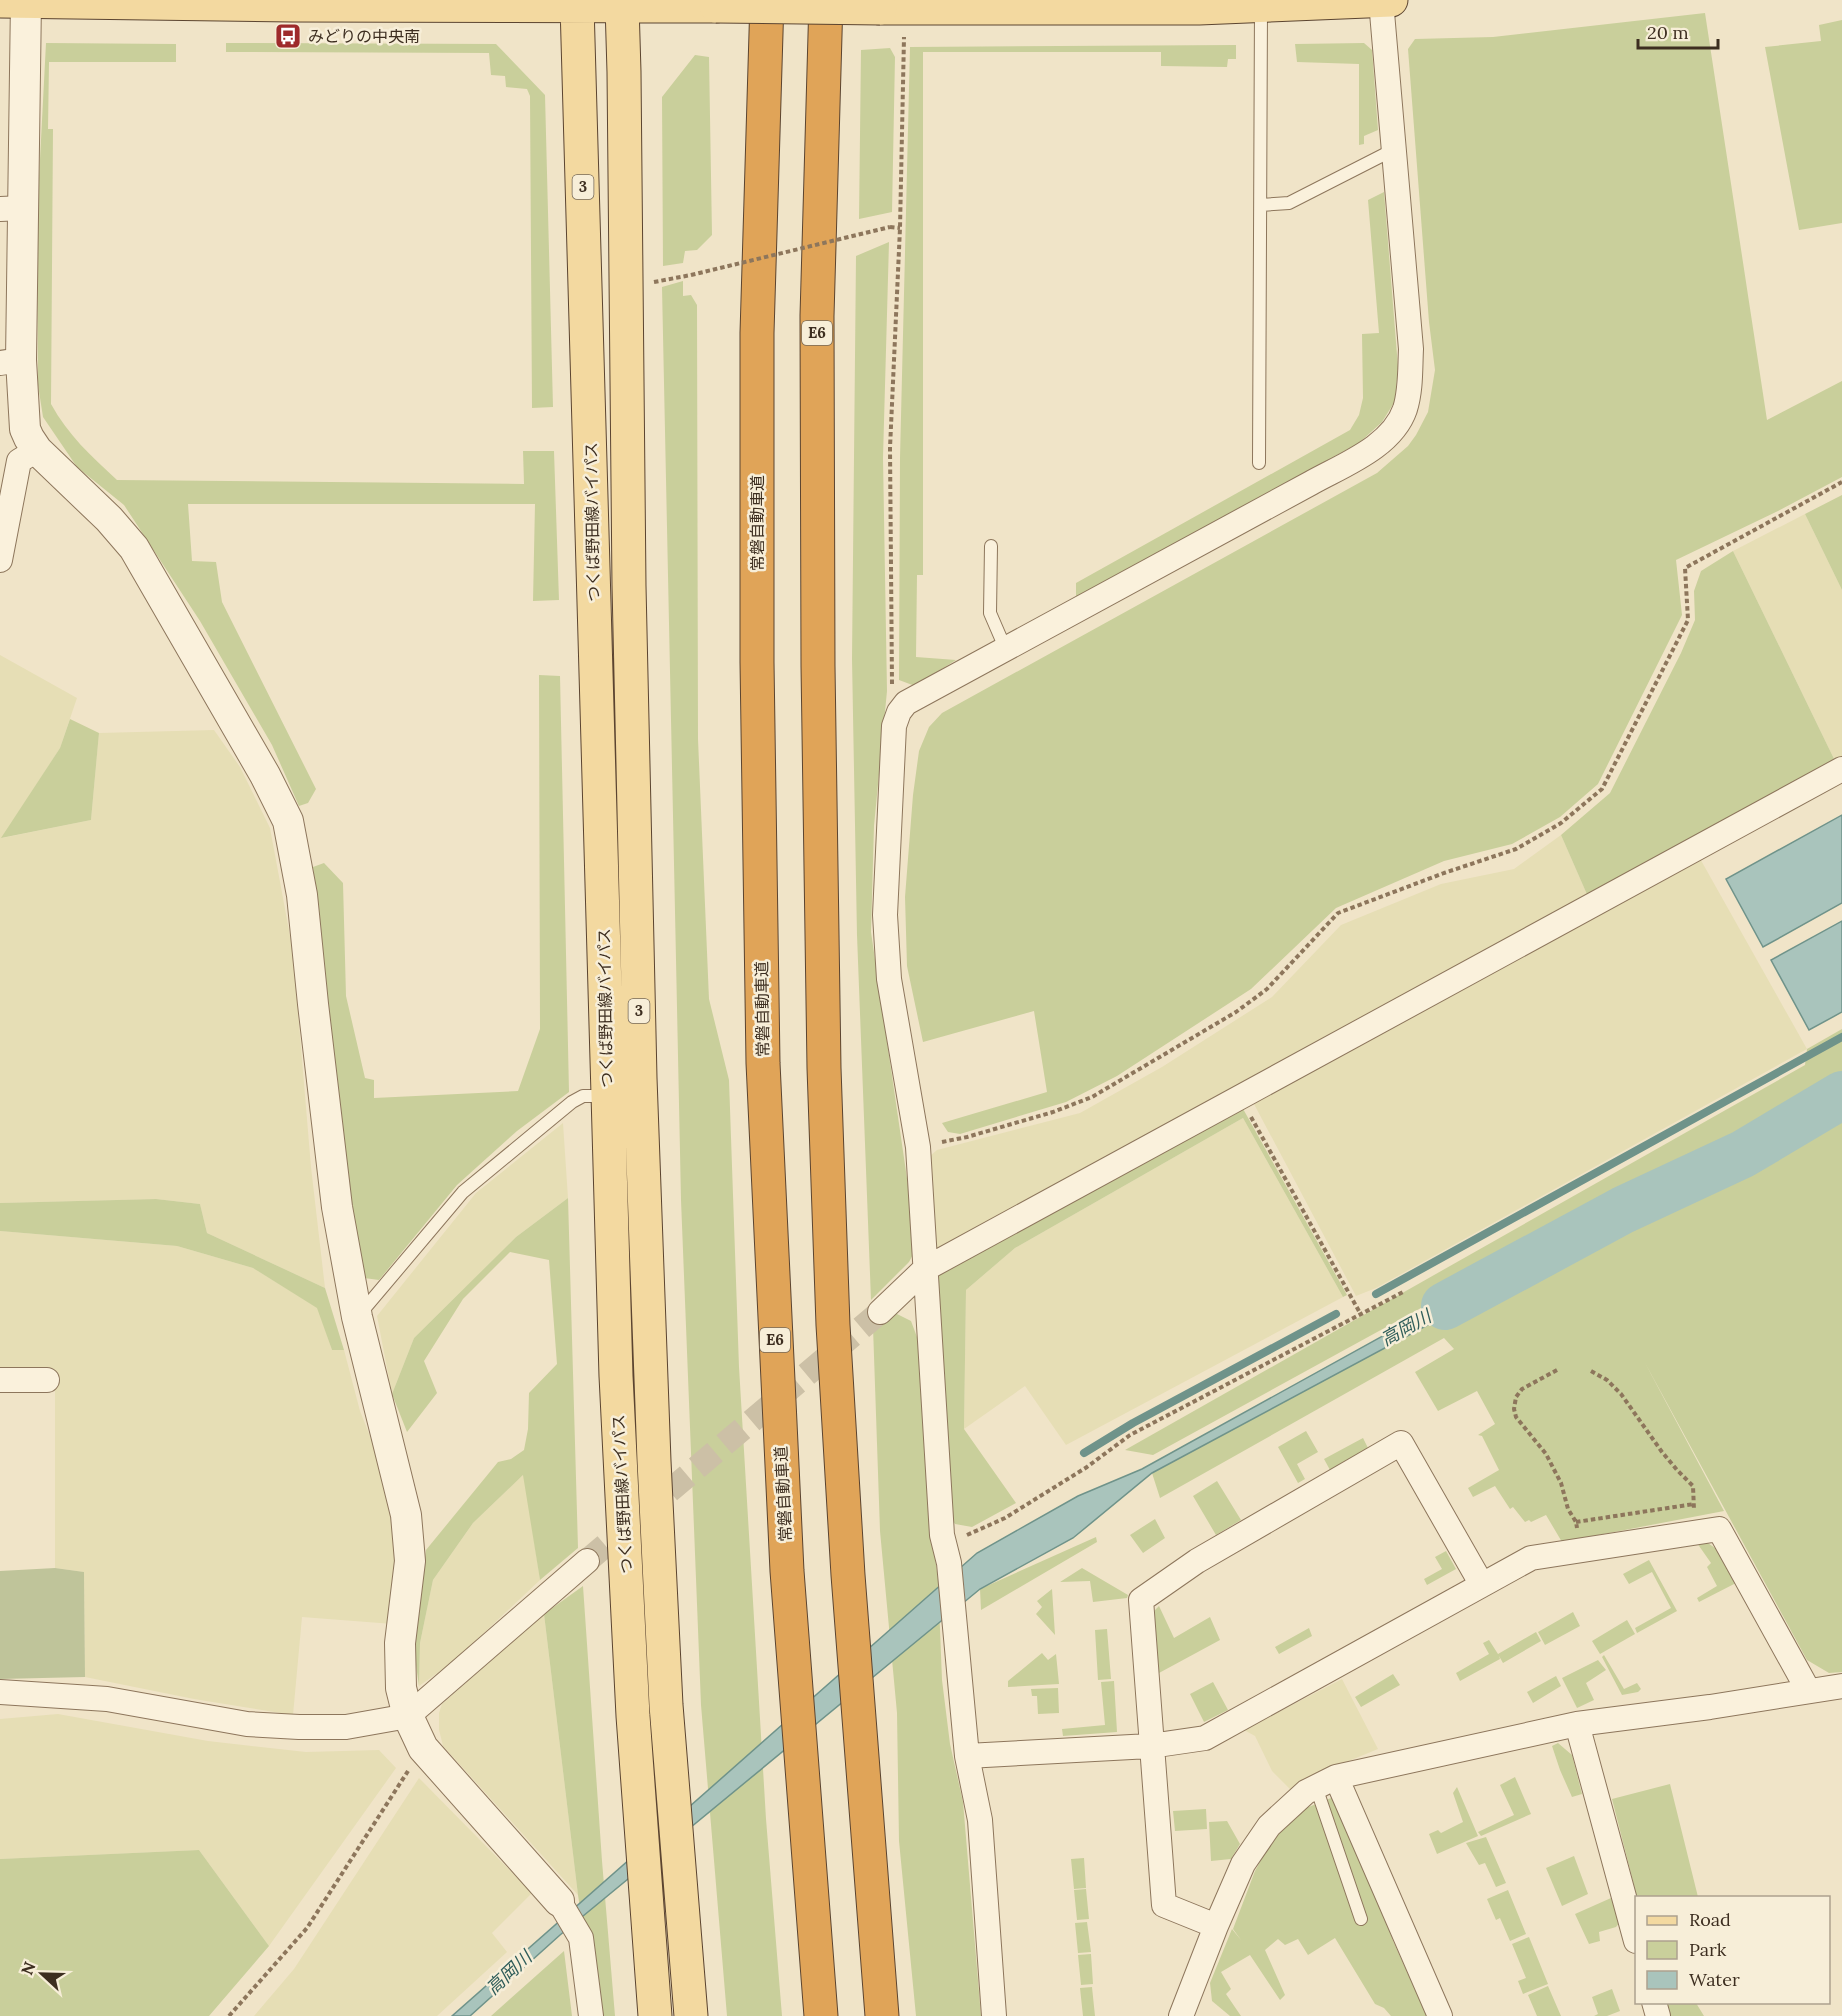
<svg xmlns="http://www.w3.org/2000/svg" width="1842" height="2016" font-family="Lora,'Noto Sans JP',serif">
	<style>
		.farmland { fill: #e6deb5 }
		.green { fill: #c9cf9b }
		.cemetery { fill: #bfc49a }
		.water { fill: #a9c4bc; stroke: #6f938a; stroke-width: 1.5 }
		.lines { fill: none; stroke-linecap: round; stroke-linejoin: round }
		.stream { stroke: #6f938a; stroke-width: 8 }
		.river { stroke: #a9c4bc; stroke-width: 48 }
		.minor-tunnel { stroke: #ccc0a6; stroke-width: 24; stroke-dasharray: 24 12; stroke-linecap: butt }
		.service-casing { stroke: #8d765c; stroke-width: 14 }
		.minor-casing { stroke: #8d765c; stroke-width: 26 }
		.tertiary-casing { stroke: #8d765c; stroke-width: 32 }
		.primary-casing { stroke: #5b4430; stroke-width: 35 }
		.motorway-casing { stroke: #5b4430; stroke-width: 35 }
		.path { stroke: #8d765c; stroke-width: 4; stroke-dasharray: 4.5 3; stroke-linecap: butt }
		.service { stroke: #faf1dc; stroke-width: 12 }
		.minor { stroke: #faf1dc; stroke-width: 24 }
		.tertiary { stroke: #faf1dc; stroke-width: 30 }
		.primary { stroke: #f3d9a0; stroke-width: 33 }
		.motorway { stroke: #e0a458; stroke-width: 33 }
		.primary-bridge-casing { stroke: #5b4430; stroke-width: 35; stroke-linecap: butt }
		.path-bridge { stroke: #8d765c; stroke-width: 4; stroke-dasharray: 4.5 3; stroke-linecap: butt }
		.primary-bridge { stroke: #f3d9a0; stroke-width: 33 }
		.labels { text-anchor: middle; stroke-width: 5; stroke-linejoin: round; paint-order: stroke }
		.shield { fill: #f7eed8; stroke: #756857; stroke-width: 1.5 }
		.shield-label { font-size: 15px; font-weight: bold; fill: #3d2e20 }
		.poi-label { font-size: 16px; fill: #3d2e20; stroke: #f7eed8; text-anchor: start }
		.street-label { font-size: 16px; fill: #3d2e20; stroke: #f7eed8 }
		.water-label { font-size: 18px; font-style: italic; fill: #2f5d5a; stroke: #f7eed8 }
	</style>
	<rect width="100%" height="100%" fill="#f0e4c8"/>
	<path class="farmland" d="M1805 514 1842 590V759L1836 763 1733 551Z
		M0 655 77 698 60 748 2 838 91 820 99 733 214 730 240 767 270 828 293 952 311 1167 325 1288 207 1233 200 1204 156 1199 0 1203Z
		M1561 835 1589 899 941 1252 934 1245 930 1156 937 1150 1080 1113 1162 1067 1272 997 1341 925 1441 884 1514 869Z
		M1698 855 1807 1049 1376 1288 1356 1296 1254 1104 1255 1098Z
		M1243 1118 1343 1297 1066 1445 1025 1386 964 1429 966 1290 1015 1248Z
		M563 1123 568 1198 516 1237 414 1338 392 1394 377 1316 476 1193Z
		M0 1231 177 1246 253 1268 318 1308 332 1350H344L360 1411 383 1469 399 1544 393 1624 302 1617 293 1715 194 1699 85 1677 84 1572 55 1568V1388L53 1372 0 1371Z
		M524 1474 540 1580 453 1662 419 1686 420 1643 433 1580 473 1523Z
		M544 1614 578 1895 443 1746 439 1730V1713L442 1704Z
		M1342 1679 1378 1749 1317 1774 1291 1790 1272 1771 1255 1736 1244 1730Z
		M58 1714 208 1741 306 1752 379 1750 396 1768 269 1946 199 1850 0 1859V1719Z
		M419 1778 532 1893 492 1933 507 1952 437 2016H254L294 1969Z"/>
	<path class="green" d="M1705 13 1767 420 1842 381V477L1778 511 1676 560 1682 615 1598 784 1560 817 1512 844 1444 861 1336 908 1251 989 1117 1076 1066 1102 960 1134 948 1132 942 1123 1047 1092 1034 1011 923 1042 907 966 905 897 913 795 919 751 929 727 942 713 1377 473 1408 446 1416 435 1428 412 1435 370 1429 322 1408 49 1415 39 1493 37Z
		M1842 20V223L1799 230 1765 47 1821 41 1819 25Z
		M46 43 176 44V62H49L48 129H53L51 404C68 435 91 456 117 480L524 484 523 451H554L559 600 533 601 535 504H188L192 561 216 562 222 602 316 789 308 803 299 806 272 745 200 621 124 505 77 467 43 417 38 385 37 217Z
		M226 43 496 44 545 95 553 407 532 408 530 96 527 89 506 87 505 76 491 75 489 53 226 52Z
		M1364 43 1372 50 1378 130 1364 136V144L1359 145V64L1297 62 1295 44Z
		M1236 45V59H1228L1227 67 1161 66V52H923V575H917L916 657 956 660 915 686 899 680 900 458 910 47Z
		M890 48 895 57 892 212 859 219 861 50Z
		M695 55 709 57 712 235 697 250 685 251 683 263 663 266 662 97Z
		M1384 192 1398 367 1395 401 1382 422 1359 443 1076 597V583L1350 430 1359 415 1363 398 1362 334 1379 333 1368 200Z
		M889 242 883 458 887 691 874 826 871 932 917 1247 909 1262 871 1300 857 935 852 659 856 256Z
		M683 281V296L691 295 697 305 698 739 709 999 729 1080 739 1367 766 1819 782 2016H727L701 1705 681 1200 662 287Z
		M1842 495V590L1805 514Z
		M1733 551 1836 763 1589 899 1561 835 1610 793 1681 653 1695 620 1694 591 1701 571Z
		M539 675 560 676 569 1092 517 1131 457 1185 379 1280 364 1278C341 1142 326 1004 313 867L324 863 343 883 346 996 365 1078 374 1080V1098L518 1091 540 1029Z
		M70 719 99 733 91 820 1 838 60 748Z
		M1842 1029V1088L1718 1162 1692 1166 1676 1178 1653 1184 1627 1195 1153 1455 1125 1450 1805 1065 1807 1049Z
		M1842 1105V1672L1829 1673 1807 1660 1644 1361 1724 1511 1562 1542 1546 1515 1531 1522 1529 1520 1525 1522 1513 1507 1510 1509 1495 1486 1473 1497 1468 1488 1499 1470 1482 1436 1478 1435 1495 1424 1477 1391 1438 1411 1415 1372 1454 1349 1444 1338 1160 1498 1152 1473 1584 1239 1631 1214 1677 1195Z
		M1242 1107 1347 1295 1343 1297 1243 1118 1015 1248 966 1290 964 1429 1016 1503 972 1527 955 1524 951 1518 943 1405 938 1274Z
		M568 1198 578 1548 540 1580 523 1475 473 1523 433 1580 420 1643 419 1686 413 1644 426 1550 498 1462 511 1459 524 1450 528 1429 529 1393 557 1364 549 1260 510 1252 463 1299 424 1361 437 1393 407 1432 392 1394 414 1338 516 1237Z
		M156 1199 200 1204 207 1233 325 1288 344 1350H332L317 1308 253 1268 177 1246 0 1231V1203Z
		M891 1311 911 1321 920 1345 933 1543 938 1579 942 1680 950 1744 963 1802 981 2016H916L899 1841 897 1713 880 1531 873 1327Z
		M1306 1431 1318 1452 1297 1464 1305 1479 1298 1483 1278 1447Z
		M1363 1438 1369 1450 1330 1470 1324 1459Z
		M1217 1481 1241 1520 1216 1535 1193 1496Z
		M1155 1519 1165 1538 1143 1553 1130 1535Z
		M1096 1537 1097 1542 981 1610 980 1589Z
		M1705 1541 1715 1548 1736 1583 1699 1602 1697 1598 1717 1586 1707 1567 1711 1563 1697 1543Z
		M1446 1551 1456 1569 1427 1585 1424 1579 1442 1569 1435 1557Z
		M1649 1560 1677 1611 1637 1633 1635 1628 1671 1608 1652 1572 1629 1584 1623 1574Z
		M1082 1568 1128 1595 1127 1598 1093 1602 1090 1581 1060 1582Z
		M583 1586 602 1861 615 2016H597L578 1895 544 1614Z
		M1052 1589 1055 1635 1036 1614 1042 1607 1037 1601Z
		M1159 1606 1174 1638 1210 1617 1220 1640 1159 1673 1154 1611Z
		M1573 1612 1580 1626 1545 1645 1538 1632Z
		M1627 1620 1635 1634 1600 1654 1592 1641Z
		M1309 1628 1312 1636 1279 1654 1275 1647Z
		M1107 1629 1111 1679 1098 1680 1095 1630Z
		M1536 1632 1541 1641 1503 1663 1499 1656 1500 1659 1460 1681 1456 1673 1489 1654 1483 1643 1489 1640 1498 1654Z
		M1042 1653 1048 1660 1056 1654 1059 1684 1008 1687V1681Z
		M1604 1655 1624 1689 1637 1683 1641 1689 1638 1692 1622 1695 1602 1657Z
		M1598 1660 1606 1670 1586 1683 1594 1700 1577 1708 1562 1678Z
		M1393 1674 1400 1685 1361 1707 1355 1697Z
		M1556 1676 1561 1686 1533 1703 1527 1692Z
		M1114 1681 1117 1732 1063 1736 1062 1729 1105 1725 1101 1682Z
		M1213 1682 1228 1710 1204 1722 1190 1694Z
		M1058 1688 1059 1713 1038 1714 1037 1696H1032L1031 1689Z
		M1558 1743 1572 1755 1582 1794 1572 1797 1560 1770 1552 1746Z
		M1515 1777 1531 1814 1481 1836 1478 1832 1514 1815 1500 1785Z
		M1670 1784 1698 1897H1637L1612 1799Z
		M1457 1787 1478 1836 1437 1854 1429 1834 1438 1830 1441 1833 1463 1822 1453 1793Z
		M1331 1798 1340 1801 1394 1943 1427 2016H1391L1384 2008 1375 2004 1335 1938 1308 1955 1298 1939 1285 1945 1278 1939 1265 1950 1285 1995 1280 2000 1250 1955 1221 1972 1231 1989 1226 1994 1241 2016H1230L1212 2001 1210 1983 1232 1929 1241 1940 1233 1929 1255 1871 1272 1840 1306 1808Z
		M1206 1809 1207 1829 1175 1831 1173 1811Z
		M1227 1821 1240 1844 1231 1859 1211 1861 1209 1822Z
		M1486 1837 1506 1883 1496 1887 1485 1863 1479 1865 1466 1843Z
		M199 1850 269 1946 209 2016H0V1859Z
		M1574 1856 1588 1894 1562 1906 1546 1868Z
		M1084 1858 1086 1888 1074 1889 1071 1859Z
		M1086 1889 1089 1919 1077 1920 1074 1890Z
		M1508 1890 1526 1934 1510 1941 1500 1918 1496 1920 1487 1899Z
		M1611 1898 1620 1922 1616 1927 1599 1932 1600 1941 1589 1944 1575 1914Z
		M1087 1922 1091 1952 1078 1953 1075 1923Z
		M1529 1937 1548 1984 1523 1994 1518 1981 1526 1978 1512 1944Z
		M564 1951 572 2016H491Z
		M1091 1954 1093 1984 1081 1985 1078 1955Z
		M1548 1986 1561 2016H1537L1528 1995Z
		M1092 1987 1095 2016H1083L1080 1988Z
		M1612 1989 1620 2011 1607 2016H1594L1598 2014 1592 1997Z
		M1664 2003H1696L1704 2016H1667Z"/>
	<path class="cemetery" d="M55 1568 84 1572 85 1677 0 1679V1571Z"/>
	<path class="water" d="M1842 815V903L1763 947 1726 879Z
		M1842 921V1012L1809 1030 1771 960Z
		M1502 1270 1504 1284 1152 1473 1073 1538 980 1589 560 1935 470 2016H452L977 1553 1078 1496 1142 1469Z"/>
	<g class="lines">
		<path class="stream" d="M1376 1294 1842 1037
			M1084 1453 1133 1423 1336 1314"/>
		<path class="river" d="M1445 1306 1623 1210 1743 1154 1842 1095"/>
		<path class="minor-tunnel" d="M587 1561 880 1312"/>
		<defs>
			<path id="service" d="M1261 205 1289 203 1393 150
				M1259 463 1261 7
				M991 546 990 613 1006 650
				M360 1314 463 1192 572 1102 583 1096H606
				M1316 1787 1361 1919"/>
			<path id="minor" d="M0 209 24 208
				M0 363 21 360
				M0 560 19 461 37 450
				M880 1312 925 1269 1842 769
				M0 1380H47
				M0 1692 107 1699 247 1724 299 1727H346L408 1716 587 1561
				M1577 1724 1636 1941
				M967 1756 1150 1746 1205 1738 1531 1558 1719 1529 1808 1690
				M1336 1777 1440 2016
				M559 1901 581 1938 591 2016
				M1216 1926 1164 1905 1141 1600 1197 1561 1401 1443 1482 1585
				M1654 2002 1658 2016
				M994 2016 980 1820 967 1756 949 1563 942 1535 918 1147 889 979 885 915 894 726 899 712 906 703 1311 483C1343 465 1392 447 1405 409 1411 390 1410 369 1411 349L1381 1
				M1181 2016 1216 1926 1243 1864 1269 1826 1306 1792 1336 1777 1577 1724 1710 1707 1842 1686"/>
			<path id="tertiary" d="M26 0 21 360 25 429 29 438 37 450 109 519 134 548 265 775 288 821 302 895 313 1004 337 1207 357 1317 406 1515 410 1561 400 1643 401 1688 408 1716 423 1748 559 1901"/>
			<path id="primary" d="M580 0 577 5 616 1376 633 1716 655 2016
				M620 0 622 5 624 72 629 586 640 1078 654 1461 666 1705 691 2016
				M0 1 293 5 716 6
				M880 8H1199L1391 0"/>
			<path id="motorway" d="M767 0 757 333V662L763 1063 787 1571 821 2016
				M826 0 817 316 818 666 824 1068 833 1325 848 1575 882 2016"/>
		</defs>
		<use href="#service" class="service-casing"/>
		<use href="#minor" class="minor-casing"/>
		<use href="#tertiary" class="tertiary-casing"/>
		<use href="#primary" class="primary-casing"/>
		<use href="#motorway" class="motorway-casing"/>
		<path class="path" d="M890 227 900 228
			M654 282 691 275
			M892 684 890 448 900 228 904 37
			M1251 1117 1360 1313
			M942 1142 967 1137 1053 1112 1092 1097 1236 1012 1267 989 1338 913 1444 873 1516 849 1561 823 1602 789 1688 620 1685 568 1842 482
			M1557 1370 1522 1389 1516 1397 1514 1409 1516 1417 1546 1454 1561 1483 1568 1509 1576 1522 1577 1528
			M1591 1371 1607 1380 1621 1394 1662 1452 1677 1470 1693 1486 1694 1510
			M1576 1522 1694 1504
			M967 1535 1005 1518 1087 1467 1130 1435 1403 1292
			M229 2016 307 1928 408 1771"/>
		<use href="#service" class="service"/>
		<use href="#minor" class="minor"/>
		<use href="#tertiary" class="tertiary"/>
		<use href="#primary" class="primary"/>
		<use href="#motorway" class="motorway"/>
		<defs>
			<path id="primary-bridge" d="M716 6 880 8"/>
		</defs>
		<use href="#primary-bridge" class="primary-bridge-casing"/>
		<path class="path-bridge" d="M691 275 890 227"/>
		<use href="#primary-bridge" class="primary-bridge"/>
	</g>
	<defs>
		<symbol id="bus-square" viewBox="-11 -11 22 22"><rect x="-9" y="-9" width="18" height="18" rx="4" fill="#9e2a2b" stroke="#f7eed8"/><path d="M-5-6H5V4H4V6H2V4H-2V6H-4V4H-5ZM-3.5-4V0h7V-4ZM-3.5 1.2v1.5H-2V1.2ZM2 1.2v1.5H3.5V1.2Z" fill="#fff"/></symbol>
	</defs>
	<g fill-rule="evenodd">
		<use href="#bus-square" x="273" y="21" width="30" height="30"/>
	</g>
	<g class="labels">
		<g class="shield">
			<rect x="572.5" y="175" width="21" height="24" rx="4.5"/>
			<rect x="802" y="321" width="30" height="24" rx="4.5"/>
			<rect x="628.5" y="999" width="21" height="24" rx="4.5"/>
			<rect x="760" y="1328" width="30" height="24" rx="4.5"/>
		</g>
		<g class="shield-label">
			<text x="583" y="192">3</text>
			<text x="817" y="338">E6</text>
			<text x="639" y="1016">3</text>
			<text x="775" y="1345">E6</text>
		</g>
		<g class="poi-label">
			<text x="308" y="42">みどりの中央南</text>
		</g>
		<g class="street-label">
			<text transform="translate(592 522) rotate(-91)" y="6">つくば野田線バイパス</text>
			<text transform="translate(757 523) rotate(-90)" y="6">常磐自動車道</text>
			<text transform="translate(605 1008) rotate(-91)" y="6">つくば野田線バイパス</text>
			<text transform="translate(762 1009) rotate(-91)" y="6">常磐自動車道</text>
			<text transform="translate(622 1494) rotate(-93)" y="6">つくば野田線バイパス</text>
			<text transform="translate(783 1494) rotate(-93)" y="6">常磐自動車道</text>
		</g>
		<g class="water-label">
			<text transform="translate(1406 1328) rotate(-29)" y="6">高岡川</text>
			<text transform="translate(509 1973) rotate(-43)" y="6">高岡川</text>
		</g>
	</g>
	<rect x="1635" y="1896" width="195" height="108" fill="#f7eed8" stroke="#ada18e" stroke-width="1.5"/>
	<rect x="1647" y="1916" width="30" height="9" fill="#f3d9a0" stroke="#ada18e" stroke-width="1.5"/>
	<text x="1689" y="1926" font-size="18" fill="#3d2e20">Road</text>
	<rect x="1647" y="1941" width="30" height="18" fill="#c9cf9b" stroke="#ada18e" stroke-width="1.5"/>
	<text x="1689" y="1956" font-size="18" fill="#3d2e20">Park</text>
	<rect x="1647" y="1971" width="30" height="18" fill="#a9c4bc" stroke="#ada18e" stroke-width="1.5"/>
	<text x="1689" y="1986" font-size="18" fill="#3d2e20">Water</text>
	<g transform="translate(42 1974) rotate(292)" stroke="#f7eed8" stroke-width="4.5" paint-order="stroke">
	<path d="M0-4.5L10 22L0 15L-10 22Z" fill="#3d2e20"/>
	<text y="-9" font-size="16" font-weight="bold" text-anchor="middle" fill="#3d2e20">N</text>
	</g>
	<path d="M1638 39v9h80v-9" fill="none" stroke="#3d2e20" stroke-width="3"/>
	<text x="1647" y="39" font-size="18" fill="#3d2e20" stroke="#f7eed8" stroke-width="4.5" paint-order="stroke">20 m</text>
</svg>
